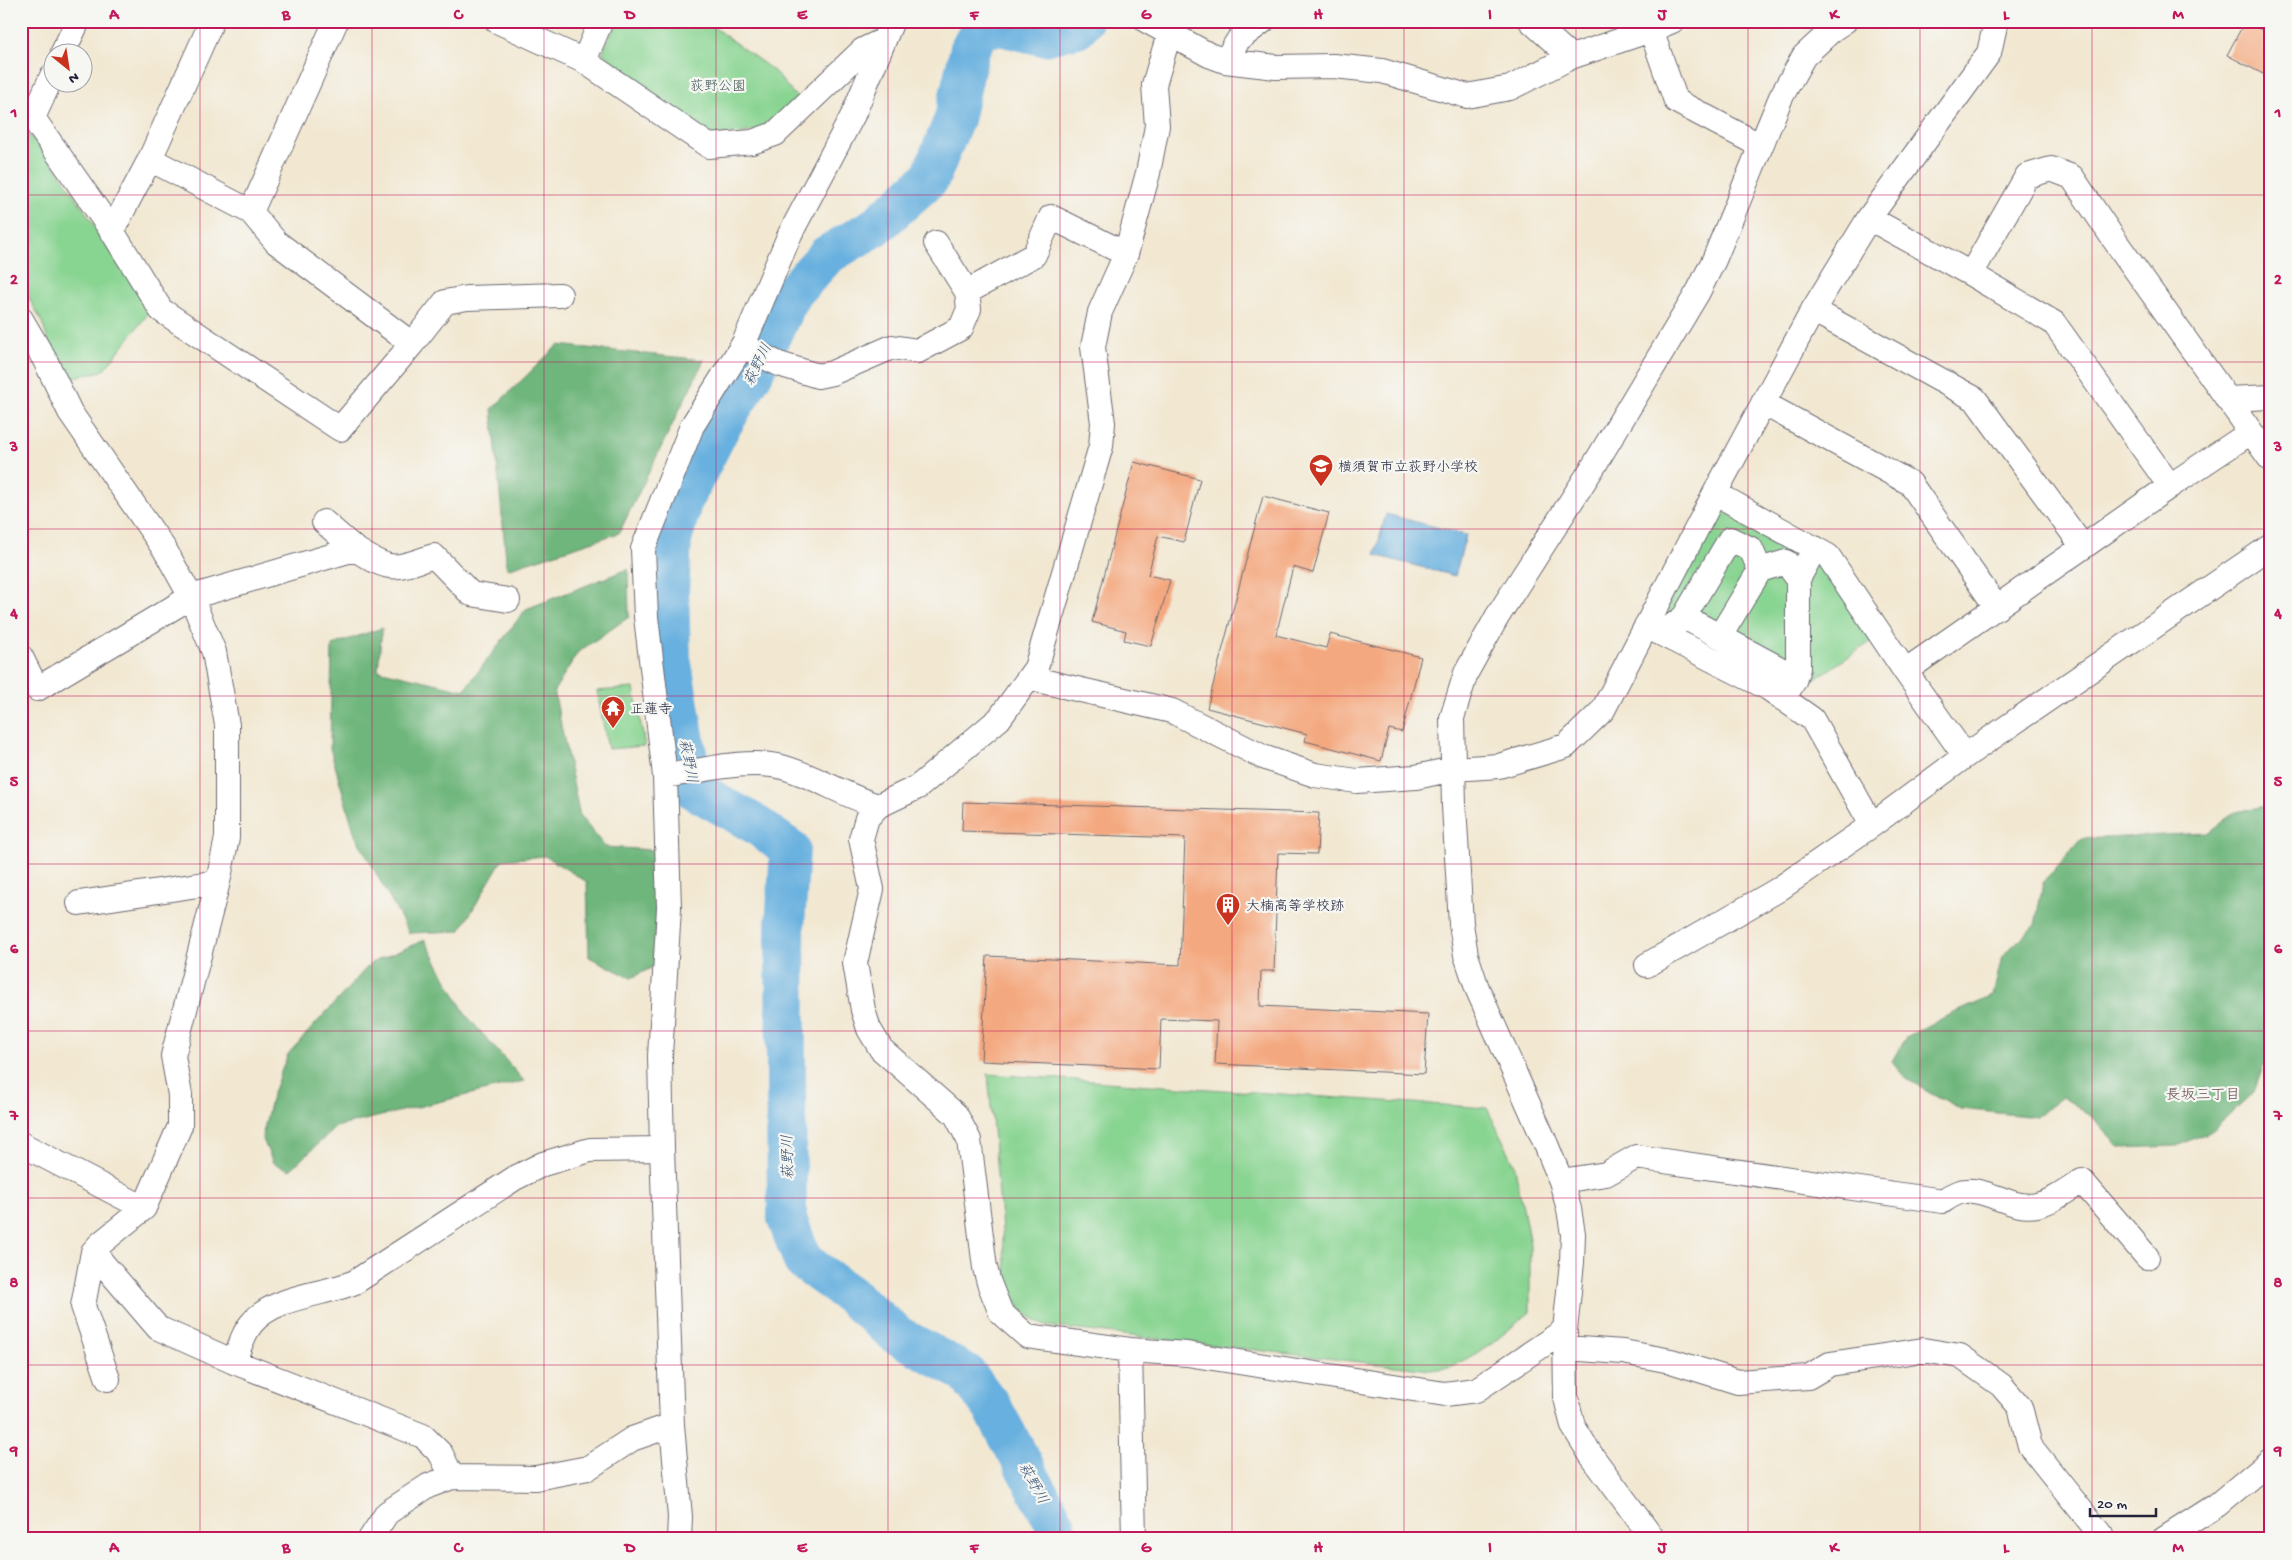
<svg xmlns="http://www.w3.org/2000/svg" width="2292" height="1560" font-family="'Gochi Hand','Klee One',sans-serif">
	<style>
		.green { fill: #88d491; stroke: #557b66 }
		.forest { fill: #6eb67b; stroke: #486c5b }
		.water { fill: #68b0df; stroke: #45698d }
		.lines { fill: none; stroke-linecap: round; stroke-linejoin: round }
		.river { stroke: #68b0df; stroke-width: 40 }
		.building { fill: #f4a87f }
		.minor-casing { stroke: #6b6770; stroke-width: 26 }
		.minor { stroke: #fff; stroke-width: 24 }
		.grid { fill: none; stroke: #c2185b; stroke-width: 1; stroke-opacity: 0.55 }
		.labels { text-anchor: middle; stroke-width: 4.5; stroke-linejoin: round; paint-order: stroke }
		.park-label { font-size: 14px; fill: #415755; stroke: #f6f6f2 }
		.poi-label { font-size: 14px; fill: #22223b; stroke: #f6f6f2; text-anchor: start }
		.water-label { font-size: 15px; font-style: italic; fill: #3a5474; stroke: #f6f6f2 }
		.neighbourhood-label { font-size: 15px; fill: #6c5153; stroke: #f6f6f2 }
		.neatline { fill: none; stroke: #c2185b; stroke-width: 2 }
		.grid-label { font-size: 16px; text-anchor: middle; font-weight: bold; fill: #c2185b }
	</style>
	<rect width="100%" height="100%" fill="#f6f6f2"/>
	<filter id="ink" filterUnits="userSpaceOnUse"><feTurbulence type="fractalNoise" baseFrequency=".02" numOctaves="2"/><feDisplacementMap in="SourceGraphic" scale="10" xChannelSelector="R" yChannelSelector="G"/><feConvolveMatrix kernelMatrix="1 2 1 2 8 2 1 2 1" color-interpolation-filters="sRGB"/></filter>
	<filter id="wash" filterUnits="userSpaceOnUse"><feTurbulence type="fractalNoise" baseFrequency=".0096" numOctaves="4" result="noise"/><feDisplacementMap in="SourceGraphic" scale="20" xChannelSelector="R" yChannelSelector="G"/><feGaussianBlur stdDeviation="1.12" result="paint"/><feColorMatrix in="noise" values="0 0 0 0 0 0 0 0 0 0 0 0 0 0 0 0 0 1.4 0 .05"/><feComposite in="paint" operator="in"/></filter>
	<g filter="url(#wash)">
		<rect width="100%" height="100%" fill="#f2e8d2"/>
		<path class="green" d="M617 21H705L774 71 798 99 771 126 745 133 710 136 602 53Z
			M21 133 37 139 151 310 103 371 60 380 42 322 21 284Z
			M1720 509 1821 567 1875 639 1800 689 1660 619Z
			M634 688 645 746 608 749 597 691Z
			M988 1074 1487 1108 1514 1163 1530 1244V1312L1489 1346 1450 1368 1430 1370 1045 1326C1018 1312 1015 1303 1006 1274Z"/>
		<path class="forest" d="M558 345 704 360 619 533 507 569 492 409Z
			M628 569 629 617 578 652 554 691 580 816 605 847 654 850 659 905 657 965 631 978 589 957 587 882 545 856 502 860 460 931 409 933 355 835 330 748 332 645 382 628 378 670 464 690 526 609Z
			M2271 805V1045L2254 1092 2212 1130 2177 1146 2119 1148 2091 1115 2062 1097 2036 1117 1961 1109 1906 1079 1892 1061 1906 1037 1943 1018 1993 996 2002 956 2035 925 2043 883 2081 839 2207 833 2235 812Z
			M425 940 466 1015 524 1081 336 1127 290 1170 273 1163 262 1137 272 1095 288 1054 371 963Z"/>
		<path class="water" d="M1386 514 1466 535 1455 576 1375 555Z"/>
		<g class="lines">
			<path class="river" d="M1059 1539 1055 1523 992 1407 966 1373 897 1335 850 1295 803 1261 787 1219 785 926 790 849 755 824 693 789 671 658 669 591 672 540 682 503 720 428 753 374 790 296 827 255 875 227 930 178 954 119 970 48 982 28 1000 26 1043 36 1077 28 1083 21"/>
		</g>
		<g id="blocks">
			<path class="building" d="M2244 23 2271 33V61L2263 74 2227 55Z
				M1134 462 1200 479 1184 542 1158 536 1148 575 1170 580 1151 646 1124 640 1126 631 1092 622Z
				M1263 496 1329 513 1313 573 1293 567 1276 635 1326 648 1330 634 1421 657 1402 732 1389 729 1381 761 1305 741 1307 734 1207 708Z
				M963 802 1319 813 1317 854 1278 853 1274 971H1261L1260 1006 1428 1014 1424 1074 1215 1064 1217 1021 1161 1019 1159 1069 981 1061 987 956 1180 965 1185 838 962 831Z"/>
		</g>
	</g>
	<g filter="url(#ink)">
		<use href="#blocks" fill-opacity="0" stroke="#6b6770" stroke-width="1"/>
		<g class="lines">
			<defs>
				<path id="minor" d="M497 21 584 61 709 146 752 142 775 134 863 50 884 40
					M892 21 853 115 790 234 744 343 692 426 643 549 646 617 665 776C701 771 747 758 782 767 815 776 845 796 878 806L918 787 999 719 1036 668 1101 446 1103 423 1093 347 1100 312 1126 254 1148 173 1157 126 1154 85 1169 34
					M1147 21 1209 55 1225 61 1276 67 1334 66 1382 71 1467 96 1510 88 1571 57 1651 30 1672 21
					M1531 21 1571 57
					M1651 30 1676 101 1759 145
					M63 52 78 21
					M584 61 601 21
					M1225 61 1239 39 1263 21
					M33 118 112 231 161 310 340 429 412 344 276 242 251 212 336 21
					M33 118 52 76
					M150 159 251 212
					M1869 218 1971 274 2027 176 2051 169 2072 177 2113 238 2271 460
					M112 231 150 159 212 21
					M936 243 967 292
					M1971 274 2054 323 2170 486 2251 432
					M1813 310 1975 399 2083 547 2170 486
					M21 319 46 362 70 412 165 550 191 597 37 689 21 657
					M744 343 754 352 779 364 818 376 832 373 892 347 918 351 961 328 969 309 967 292 1034 255 1051 217 1126 254
					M412 344 445 302 467 298 560 295
					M2227 399 2271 397
					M1763 403 1910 483 1997 608
					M1715 493 1828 556 1905 671 1965 756 2271 546
					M324 522 355 549
					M1760 570 1786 562 1798 579
					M1684 617 1730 539 1751 549 1760 570 1720 636
					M1646 626 1768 688 1812 719 1872 825
					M1671 627 1684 617 1795 677
					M1905 671 2083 547
					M1029 678 1172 711 1263 757 1315 775 1357 781 1416 777 1453 769 1499 766 1566 746 1603 710 1715 493 1813 310 1869 218 1989 53 1996 21
					M1783 699 1794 681 1798 668V579L1815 548
					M665 776 669 908 660 1056 662 1149 672 1425 680 1517 679 1539
					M878 806 867 818 861 839 872 889 855 963 863 1010 869 1029 881 1049 956 1115 969 1140 985 1268 989 1283 1001 1313 1027 1336 1130 1350 1187 1354 1445 1394 1476 1390 1565 1330
					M79 903 218 882
					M1647 965 1776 891 1872 825 1965 756
					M21 1144 144 1208
					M1561 1181 1606 1174 1636 1157 1943 1201C1947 1198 1952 1195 1957 1193 1983 1183 2010 1211 2037 1205 2054 1201 2068 1190 2082 1181L2147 1257
					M93 1252 83 1306 108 1379
					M1565 1348 1623 1352 1671 1361 1738 1382 1808 1377 1830 1364 1923 1350 1960 1356 2001 1385 2020 1407 2030 1446 2104 1539
					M1130 1350 1134 1539
					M234 1362C239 1349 243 1333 252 1323 274 1296 324 1295 355 1282L515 1178 543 1164 590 1150 662 1149
					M452 1477 441 1454 423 1436 234 1362 158 1328 93 1252 100 1244 144 1208 180 1126V1095L173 1056 218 882 227 838V725L214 652 191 597 355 549C393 573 393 569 434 556L471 594 508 600
					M370 1539 387 1513 428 1486 452 1477 536 1478 588 1468 632 1439 672 1425
					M1653 1539 1591 1455 1573 1426 1566 1398 1565 1330 1572 1262 1573 1234 1569 1209 1561 1181 1545 1142 1477 988 1466 955 1461 924 1454 806 1452 718 1466 673 1497 617 1595 464 1698 292 1714 260 1781 97 1804 56 1833 29 1845 21
					M2164 1539 2217 1505 2271 1460"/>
			</defs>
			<use href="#minor" class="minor-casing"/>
			<use href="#minor" class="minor"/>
		</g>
	</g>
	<path class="grid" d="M200 21V1539M372 21V1539M544 21V1539M716 21V1539M888 21V1539M1060 21V1539M1232 21V1539M1404 21V1539M1576 21V1539M1748 21V1539M1920 21V1539M2092 21V1539M21 195H2271M21 362H2271M21 529H2271M21 696H2271M21 864H2271M21 1031H2271M21 1198H2271M21 1365H2271"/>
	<defs>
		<symbol id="school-pin" viewBox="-11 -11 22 30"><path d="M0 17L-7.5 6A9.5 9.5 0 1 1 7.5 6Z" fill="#c8321e" stroke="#f6f6f2"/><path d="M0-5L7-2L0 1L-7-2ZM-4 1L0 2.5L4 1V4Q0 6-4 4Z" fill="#fff"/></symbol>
		<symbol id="temple-pin" viewBox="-11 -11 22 30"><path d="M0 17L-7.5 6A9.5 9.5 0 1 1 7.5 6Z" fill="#c8321e" stroke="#f6f6f2"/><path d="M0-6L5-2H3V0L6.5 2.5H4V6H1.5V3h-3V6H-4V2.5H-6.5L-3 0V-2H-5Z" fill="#fff"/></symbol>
		<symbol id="building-pin" viewBox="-11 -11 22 30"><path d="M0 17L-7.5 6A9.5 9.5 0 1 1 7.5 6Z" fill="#c8321e" stroke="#f6f6f2"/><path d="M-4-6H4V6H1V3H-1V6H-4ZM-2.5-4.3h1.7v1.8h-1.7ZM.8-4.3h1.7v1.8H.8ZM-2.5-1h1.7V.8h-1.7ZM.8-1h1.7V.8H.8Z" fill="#fff"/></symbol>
	</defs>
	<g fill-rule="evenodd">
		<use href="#school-pin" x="1307" y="452" width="28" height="38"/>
		<use href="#temple-pin" x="599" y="694" width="28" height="38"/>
		<use href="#building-pin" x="1214" y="891" width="28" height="38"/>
	</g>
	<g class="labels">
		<g class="park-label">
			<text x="718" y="90">荻野公園</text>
		</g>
		<g class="poi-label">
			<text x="1338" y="471">横須賀市立荻野小学校</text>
			<text x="630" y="713">正蓮寺</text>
			<text x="1246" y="910">大楠高等学校跡</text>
		</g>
		<g class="water-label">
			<text transform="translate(757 364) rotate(-64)" y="5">萩野川</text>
			<text transform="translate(689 761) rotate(79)" y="5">萩野川</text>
			<text transform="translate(787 1157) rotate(-91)" y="5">萩野川</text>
			<text transform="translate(1034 1483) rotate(61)" y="5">萩野川</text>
		</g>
		<g class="neighbourhood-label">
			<text x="2203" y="1099">長坂三丁目</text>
		</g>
	</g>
	<rect width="2292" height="1560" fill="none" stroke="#f6f6f2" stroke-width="55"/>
	<g transform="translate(68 68) rotate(150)"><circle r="24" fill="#f6f6f2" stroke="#a1a1a9"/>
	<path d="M0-4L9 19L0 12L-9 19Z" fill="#c8321e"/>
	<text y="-8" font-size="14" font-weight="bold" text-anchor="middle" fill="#22223b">N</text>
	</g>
	<path d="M2090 1508v8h66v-8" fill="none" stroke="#22223b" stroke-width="2.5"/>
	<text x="2097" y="1508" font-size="15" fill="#22223b" stroke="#f6f6f2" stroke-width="4" paint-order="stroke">20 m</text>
	<rect x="28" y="28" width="2236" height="1504" class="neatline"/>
	<g class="grid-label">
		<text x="114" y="19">A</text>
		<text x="286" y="19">B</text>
		<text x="458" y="19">C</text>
		<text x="630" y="19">D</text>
		<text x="802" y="19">E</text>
		<text x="974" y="19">F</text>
		<text x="1146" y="19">G</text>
		<text x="1318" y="19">H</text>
		<text x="1490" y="19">I</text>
		<text x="1662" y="19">J</text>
		<text x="1834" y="19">K</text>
		<text x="2006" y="19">L</text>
		<text x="2178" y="19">M</text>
		<text x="14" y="117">1</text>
		<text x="2278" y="117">1</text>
		<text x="14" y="284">2</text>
		<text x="2278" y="284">2</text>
		<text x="14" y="451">3</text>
		<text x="2278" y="451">3</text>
		<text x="14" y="618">4</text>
		<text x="2278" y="618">4</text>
		<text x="14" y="786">5</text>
		<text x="2278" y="786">5</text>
		<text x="14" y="953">6</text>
		<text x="2278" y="953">6</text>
		<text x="14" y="1120">7</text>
		<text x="2278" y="1120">7</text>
		<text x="14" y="1287">8</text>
		<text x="2278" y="1287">8</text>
		<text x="14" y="1455">9</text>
		<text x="2278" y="1455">9</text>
		<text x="114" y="1552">A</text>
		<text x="286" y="1552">B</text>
		<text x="458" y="1552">C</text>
		<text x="630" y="1552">D</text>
		<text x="802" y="1552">E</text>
		<text x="974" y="1552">F</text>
		<text x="1146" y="1552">G</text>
		<text x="1318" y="1552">H</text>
		<text x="1490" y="1552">I</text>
		<text x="1662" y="1552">J</text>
		<text x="1834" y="1552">K</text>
		<text x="2006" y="1552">L</text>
		<text x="2178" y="1552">M</text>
	</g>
</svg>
